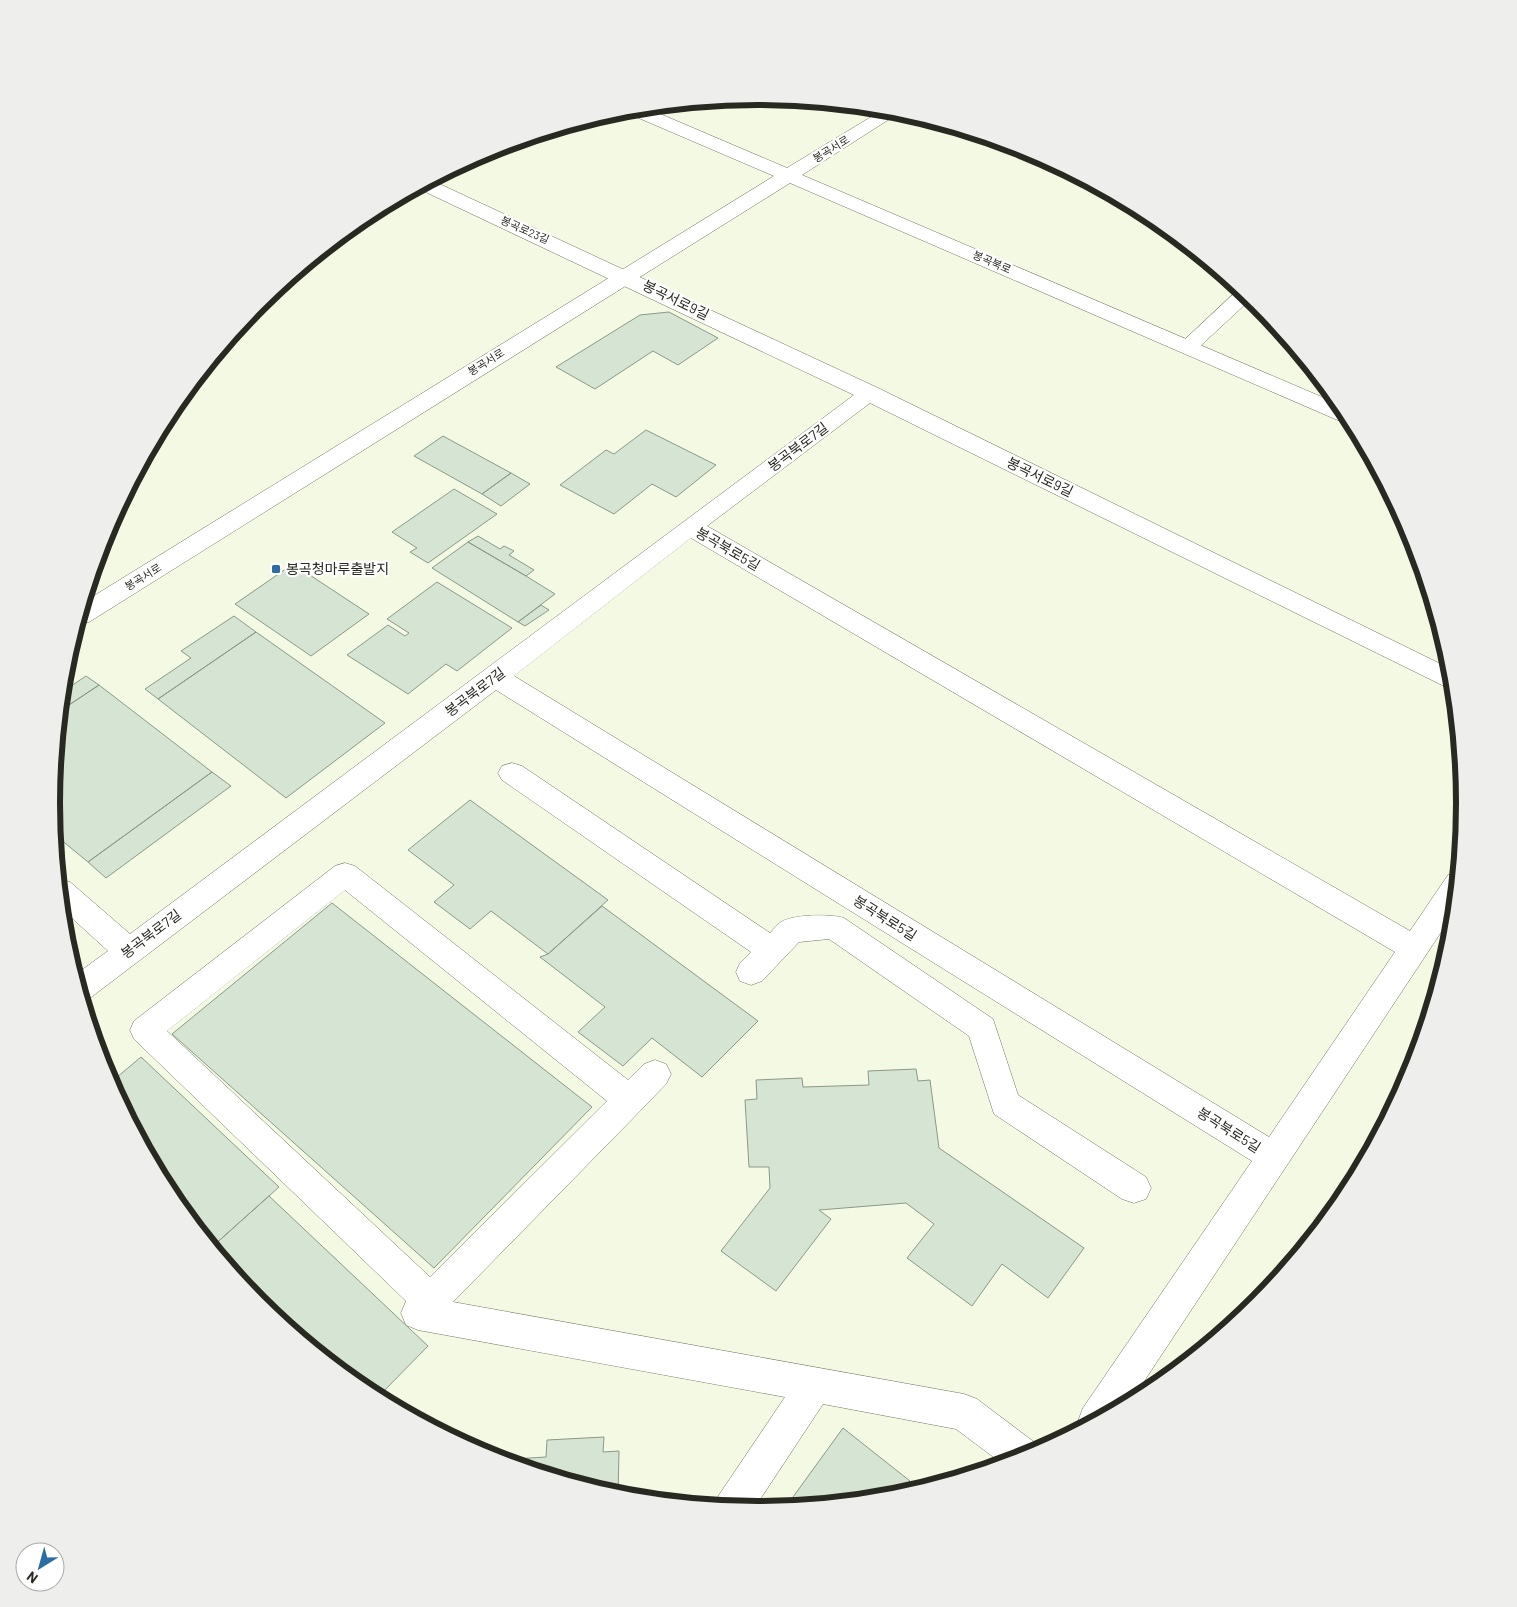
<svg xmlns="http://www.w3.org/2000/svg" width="1517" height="1607" font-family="Barlow,'Noto Sans KR',sans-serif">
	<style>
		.building { fill: #d5e4d3; stroke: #8b9989 }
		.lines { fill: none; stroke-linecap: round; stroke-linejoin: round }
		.service-casing { stroke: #727562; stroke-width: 1 }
		.minor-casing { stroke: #727562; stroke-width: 1 }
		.tertiary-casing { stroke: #727562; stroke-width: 1 }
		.service { fill: #fff; fill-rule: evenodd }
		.minor { fill: #fff; fill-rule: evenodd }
		.tertiary { fill: #fff; fill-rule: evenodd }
		.poi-dot { fill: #2b6da2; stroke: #fff; stroke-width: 2 }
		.labels { text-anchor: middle; stroke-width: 4.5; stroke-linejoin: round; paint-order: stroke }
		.far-street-label { font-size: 11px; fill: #282921; stroke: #fff }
		.street-label { font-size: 14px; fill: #282921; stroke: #fff }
		.poi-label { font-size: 14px; fill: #282921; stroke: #fff; text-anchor: start }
		.rim { fill: none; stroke: #282921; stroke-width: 6 }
	</style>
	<rect width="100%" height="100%" fill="#f4f9e3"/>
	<path class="building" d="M669 312 718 338 678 365 653 351 595 389 556 367 640 315Z
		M646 430 716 465 676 497 652 484 614 514 560 485 606 450 614 454Z
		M443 436 511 473 482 494 414 456Z
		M511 473 530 484 501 506 482 494Z
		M454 489 497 514 428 563 410 552 417 548 392 532Z
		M478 536 500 549 504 546 514 551 509 555 534 570 526 576 468 542Z
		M468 542 526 576 555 594 518 622 432 568Z
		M293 564 369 614 311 656 235 604Z
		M437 582 512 628 457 671 446 664 408 694 347 655 388 625 405 636 409 633 387 619Z
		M541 605 549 610 525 626 518 622Z
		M234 616 256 632 158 699 145 689 191 658 181 651Z
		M256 632 385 723 286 798 158 699Z
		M86 676 99 685 60 711 62 692Z
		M99 685 212 772 88 862 54 834 51 803 60 711Z
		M212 772 231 786 106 878 88 862Z
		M470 800 608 900 548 954 491 911 470 929 434 902 454 885 408 850Z
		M332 903 592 1107 434 1268 172 1034Z
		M602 906 758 1021 702 1077 652 1038 623 1066 578 1032 605 1007 540 957 548 954Z
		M141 1057 279 1187 212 1247 170 1196 110 1083Z
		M916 1069 918 1081 930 1080 939 1148 1084 1248 1048 1298 1002 1264 972 1306 907 1258 934 1224 906 1203 819 1210 831 1219 776 1291 721 1251 770 1188 769 1167H749L745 1100 757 1099 756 1080 802 1078 803 1087 869 1085 868 1071Z
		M269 1196 428 1346 377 1398 365 1391 258 1303 212 1247Z
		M843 1428 910 1481 899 1496 785 1508Z
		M604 1437 603 1452 619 1451 618 1497 497 1460 546 1457 547 1440Z"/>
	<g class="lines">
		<defs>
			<path id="service" d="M512 763 522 766 770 933C774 929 777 924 781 922 794 914 831 914 844 918L993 1019 1018 1095 1146 1177 1151 1188 1146 1199 1134 1203 1122 1199 994 1114 969 1036 829 939 799 942 762 981 751 985 740 981 736 972 740 963 751 952 502 780 498 773 502 766Z
				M345 863 355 866 628 1080 644 1064 655 1060 666 1064 671 1074 666 1084 641 1110 453 1302 964 1394 977 1399 1038 1445 1041 1451 1004 1465 956 1429 823 1404 753 1510 714 1506 719 1495 785 1397 418 1330 406 1325 401 1313 406 1301 134 1039 130 1030 134 1021 335 866ZM345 890 607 1101 430 1277 167 1031Z"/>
			<path id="minor" d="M431 180 878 388 1453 670 1454 691 870 403 707 526 1410 931 1448 875 1459 872 1455 911 1129 1404 1081 1429 1078 1421 1083 1408 1252 1161 496 690 90 998 83 1001 75 975 108 951 62 909 59 879 70 882 130 934 854 395 417 188ZM691 538 1395 952 1269 1137 514 676Z
				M1240 288 1252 298 1196 350 1189 352 1182 350 1179 346 1182 342Z"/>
			<path id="tertiary" d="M644 107 787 168 884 109 902 111 802 175 1343 406 1353 423 1342 422 790 183 89 622 77 624 84 602 774 176 627 113 625 109Z"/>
		</defs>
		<use href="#service" class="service-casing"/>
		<use href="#minor" class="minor-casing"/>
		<use href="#tertiary" class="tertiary-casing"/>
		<use href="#service" class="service"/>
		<use href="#minor" class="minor"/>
		<use href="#tertiary" class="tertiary"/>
	</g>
	<rect class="poi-dot" x="271" y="564" width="10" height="10" rx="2.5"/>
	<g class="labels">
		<g class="far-street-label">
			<text transform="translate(831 149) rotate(-32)" y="4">봉곡서로</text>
			<text transform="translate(525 230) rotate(24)" y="4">봉곡로23길</text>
			<text transform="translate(992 262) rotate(23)" y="4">봉곡북로</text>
			<text transform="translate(486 362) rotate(-32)" y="4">봉곡서로</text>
			<text transform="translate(143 577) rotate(-32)" y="4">봉곡서로</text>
		</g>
		<g class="street-label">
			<text transform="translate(676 300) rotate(26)" y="5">봉곡서로9길</text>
			<text transform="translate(798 447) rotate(-37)" y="5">봉곡북로7길</text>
			<text transform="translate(1040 477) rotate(26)" y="5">봉곡서로9길</text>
			<text transform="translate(728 549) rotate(30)" y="5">봉곡북로5길</text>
			<text transform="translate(475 692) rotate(-37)" y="5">봉곡북로7길</text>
			<text transform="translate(885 918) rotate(32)" y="5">봉곡북로5길</text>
			<text transform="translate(151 934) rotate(-37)" y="5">봉곡북로7길</text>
			<text transform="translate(1229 1130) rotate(32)" y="5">봉곡북로5길</text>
		</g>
		<g class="poi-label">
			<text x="286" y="574">봉곡청마루출발지</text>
		</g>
	</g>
	<path d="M0 0H1517V1607H0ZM60 803a698 698 0 1 1 1396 0a698 698 0 1 1-1396 0Z" fill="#eeeeed" fill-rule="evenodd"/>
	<path class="rim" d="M60 803a698 698 0 1 1 1396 0a698 698 0 1 1-1396 0Z"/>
	<g transform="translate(40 1567) rotate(217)"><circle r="24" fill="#ffffff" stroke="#a9a9a6"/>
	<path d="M0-4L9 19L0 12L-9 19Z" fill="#2b6da2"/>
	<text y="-8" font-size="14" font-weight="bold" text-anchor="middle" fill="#282921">N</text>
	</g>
</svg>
